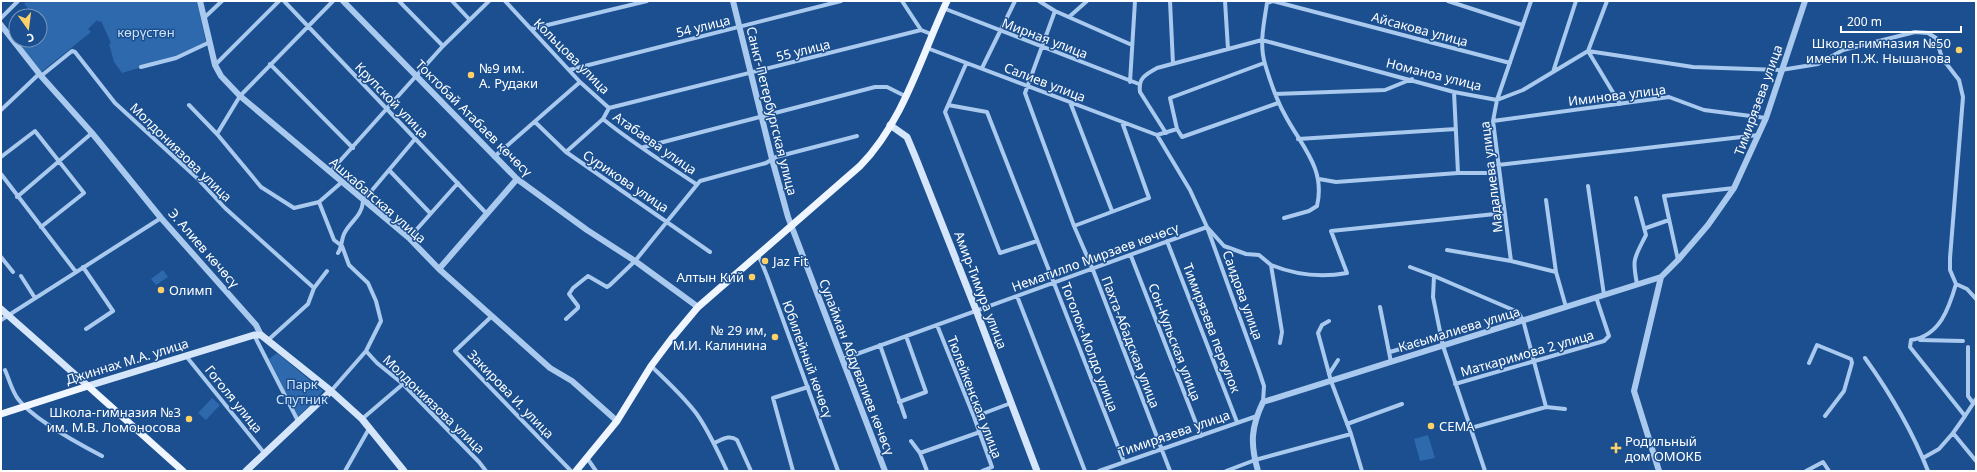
<svg xmlns="http://www.w3.org/2000/svg" width="1977" height="472" font-family="'Noto Sans',sans-serif">
	<style>
		.green { fill: #2e69ad }
		.lines { fill: none; stroke-linecap: round; stroke-linejoin: round }
		.minor { stroke: #a9c9ee; stroke-width: 4 }
		.tertiary { stroke: #a9c9ee; stroke-width: 6 }
		.secondary { stroke: #d6e6fa; stroke-width: 7 }
		.primary { stroke: #f0f6ff; stroke-width: 7 }
		.poi-dot { fill: #ffd166; stroke: #1b4f8f; stroke-width: 1.5 }
		.labels { text-anchor: middle; stroke-width: 3; stroke-linejoin: round; paint-order: stroke }
		.street-label { font-size: 13px; fill: #fff; stroke: #1b4f8f }
		.park-label { font-size: 13px; fill: #cfe3fa; stroke: #1b4f8f }
		.poi-label { font-size: 13px; fill: #fff; stroke: #1b4f8f; text-anchor: start }
	</style>
	<rect width="100%" height="100%" fill="#1b4f8f"/>
	<path class="green" d="M27 1H197L206 43 176 57 122 73 114 62 109 44 111 43 101 21 98 22 97 20 88 29 91 32 40 73 22 48 28 43 29 40H40V30L42 28 40 16H35L24 4Z
		M163 270 168 277 156 285 151 279Z
		M277 353 323 391 298 417 269 359Z
		M212 398 220 405 206 420 198 413Z
		M1428 435 1435 458 1420 461 1414 439Z"/>
	<g class="lines">
		<path class="minor" d="M284 1 486 213
			M399 1 443 46
			M452 1 469 19
			M505 1 580 82 609 108
			M902 1 921 30
			M1039 1 1055 11 1132 45
			M1170 1 1173 64
			M1225 1 1228 49
			M1448 1 1522 25
			M943 8 1139 84
			M1055 11 1025 93 1074 226 1093 270 1170 471
			M205 17 222 1
			M1069 17 1087 1
			M1 18 18 1
			M531 29 647 1
			M927 48 1157 135 1177 129 1182 137 1278 103
			M1588 51 1620 104
			M1588 51 1607 1
			M270 64 353 148
			M966 64 945 112 1000 253 1037 241
			M215 65 279 1
			M141 67 176 58 210 42
			M982 68 1015 1
			M569 70 841 1
			M1553 72 1576 1
			M41 76 72 51 75 52 115 103 197 178 225 208 314 288
			M1130 82 1135 1
			M1454 92 1458 173
			M1275 94 1385 90 1412 79
			M1070 102 1112 211
			M189 105 217 134 261 187 294 208 319 202 342 182
			M948 105 987 112 1124 462
			M609 108 921 30 931 34
			M1 110 39 74
			M603 119C632 143 665 163 696 184
			M1493 121 1669 97 1704 110 1766 118
			M535 122 566 152 710 252
			M1177 129 1170 98 1264 63
			M1166 133 1140 92C1138 78 1146 74 1157 68L1262 40 1454 92 1497 100 1523 90 1588 51 1693 67 1781 70 1818 64 1843 50 1915 32 1928 33 1936 38 1942 58 1959 80 1963 97 1950 258V270L1956 284C1949 308 1940 336 1911 340L1910 347 1965 416 1953 433
			M217 134 240 96 333 1
			M1157 135 1190 190 1207 227 1259 371 1264 386 1263 402
			M1298 139 1456 129
			M644 147 875 87H887L905 96
			M566 152 603 119 609 108
			M1 157 35 131 84 193 41 227
			M494 157 580 82
			M1498 165 1759 135
			M389 170 430 213
			M330 172 443 46 489 1
			M1 174 76 272
			M1319 179 1336 182 1458 173H1486
			M1588 186 1604 295
			M17 197 92 133
			M1636 198 1646 235C1634 259 1632 258 1637 284
			M1546 200 1556 272 1566 307
			M319 202 334 240 342 246 349 265 368 283 376 301 381 321 366 351 331 391
			M1284 218 1309 211 1317 206C1326 168 1301 146 1285 115 1276 99 1270 81 1265 64 1259 44 1264 23 1267 3L1273 1 1510 63
			M1074 226 1149 198 1122 122
			M1646 228 1669 220
			M409 238 458 183
			M1167 241 1237 422
			M1447 250 1511 261 1556 272
			M338 253C342 247 341 241 344 234 350 221 362 217 363 201L415 139
			M757 255 761 261 767 276 838 471
			M1131 256 1201 436
			M1 257 13 272
			M1678 260 1664 196 1734 188
			M1511 261 1493 121 1497 100 1531 1
			M1271 265C1296 275 1320 278 1347 273L1331 231 1505 213
			M83 267 113 311 86 329
			M1410 267 1434 276
			M21 276 35 298
			M1956 284 1967 289 1976 299
			M1017 296 1085 471
			M1380 307 1391 362
			M492 316 455 351 571 471
			M566 319 578 308V306L569 294 573 288 588 276 607 287 610 285 635 261 700 181 766 163 776 157 857 136
			M1 320 161 218
			M1329 321 1322 325 1318 333 1331 381 1351 434 1362 471
			M937 325 974 417 992 467 982 471
			M254 335 298 421
			M1920 340 1963 341
			M267 341 308 304 314 288 327 271
			M880 345 905 417
			M1968 347V396L1973 403
			M366 351 377 363 403 384 479 462 486 471
			M1390 352 1441 337
			M186 356 265 454
			M1865 358C1890 393 1912 430 1928 471
			M843 359 1207 227 1224 246 1246 254 1259 255 1271 265 1282 332 1280 343
			M1809 363 1817 345 1851 359 1852 363 1844 391 1825 416
			M651 366C667 381 683 396 696 413 709 431 718 452 727 471
			M5 370C9 379 12 391 18 399 33 419 79 444 102 456
			M1329 374 1338 360
			M1455 384 1604 341 1609 336 1596 297
			M899 402 926 392 906 336
			M1965 416 1976 399
			M974 417 1011 403
			M362 419 403 384
			M1347 424 1402 404
			M1471 428 1546 407 1565 409
			M911 441 920 453 927 471
			M714 443C722 440 729 434 737 440L751 471
			M920 453 980 432
			M587 458 596 471
			M1923 458 1939 449 1953 433 1976 461
			M345 471 370 427
			M793 471 773 398 808 387
			M1099 471 1257 416
			M1226 471 1255 460 1351 434
			M1485 471 1443 346 1433 297 1434 276 1518 312 1523 320 1546 407
			M1806 471 1823 462 1829 471"/>
		<path class="tertiary" d="M200 1 215 65 221 76 240 96 409 238 439 269 550 368 572 381 617 421
			M343 1 517 179 587 230 635 261 698 307
			M733 1 772 159 788 217 885 471
			M1 25 41 76 92 133 161 218 256 325 261 335
			M439 269 517 179
			M1258 471C1250 444 1251 427 1263 402L1661 277 1678 260 1708 225 1734 188 1766 118 1805 1
			M1659 471 1634 391 1661 277"/>
		<path class="secondary" d="M890 125 907 137 915 156 976 310 1037 471
			M1 309 88 386 254 335H261L331 391 362 419 404 471
			M246 471 331 391"/>
		<path class="primary" d="M1 414 88 386 183 471
			M576 471 617 421 651 366 672 338 698 307 860 166C904 121 921 56 947 1"/>
	</g>
	<g class="poi-dot">
		<circle cx="1959" cy="50" r="4"/>
		<circle cx="471" cy="75" r="4"/>
		<circle cx="765" cy="261" r="4"/>
		<circle cx="752" cy="277" r="4"/>
		<circle cx="161" cy="290" r="4"/>
		<circle cx="775" cy="337" r="4"/>
		<circle cx="189" cy="419" r="4"/>
		<circle cx="1431" cy="426" r="4"/>
		<path d="M1614 442h4v4h4v4h-4v4h-4v-4h-4v-4h4z"/>
	</g>
	<g class="labels">
		<g class="street-label">
			<text transform="translate(703 26) rotate(-14)" y="5">54 улица</text>
			<text transform="translate(1420 29) rotate(15)" y="5">Айсакова улица</text>
			<text transform="translate(1045 38) rotate(21)" y="5">Мирная улица</text>
			<text transform="translate(803 50) rotate(-14)" y="5">55 улица</text>
			<text transform="translate(572 56) rotate(45)" y="5">Кольцова улица</text>
			<text transform="translate(1434 74) rotate(14)" y="5">Номаноа улица</text>
			<text transform="translate(1045 82) rotate(21)" y="5">Салиев улица</text>
			<text transform="translate(1617 95) rotate(-7)" y="5">Иминова улица</text>
			<text transform="translate(392 100) rotate(46)" y="5">Крупской улица</text>
			<text transform="translate(1758 100) rotate(-70)" y="5">Тимирязева улица</text>
			<text transform="translate(772 111) rotate(76)" y="5">Санкт-Петербургская улица</text>
			<text transform="translate(474 118) rotate(45)" y="5">Токтобай Атабаев көчөсү</text>
			<text transform="translate(655 143) rotate(35)" y="5">Атабаева улица</text>
			<text transform="translate(181 152) rotate(44)" y="5">Молдониязова улица</text>
			<text transform="translate(1491 177) rotate(-97)" y="5">Мадалиева улица</text>
			<text transform="translate(626 181) rotate(34)" y="5">Сурикова улица</text>
			<text transform="translate(378 200) rotate(41)" y="5">Ашхабатская улица</text>
			<text transform="translate(204 248) rotate(49)" y="5">Э. Алиев көчөсү</text>
			<text transform="translate(1095 257) rotate(-20)" y="5">Нематилло Мирзаев көчөсү</text>
			<text transform="translate(981 290) rotate(69)" y="5">Амир-Тимура улица</text>
			<text transform="translate(1243 295) rotate(70)" y="5">Саидова улица</text>
			<text transform="translate(1212 328) rotate(69)" y="5">Тимирязева переулок</text>
			<text transform="translate(1459 329) rotate(-17)" y="5">Касымалиева улица</text>
			<text transform="translate(1131 342) rotate(69)" y="5">Пахта-Абадская улица</text>
			<text transform="translate(1175 342) rotate(69)" y="5">Сон-Кульская улица</text>
			<text transform="translate(1090 347) rotate(69)" y="5">Тоголок-Молдо улица</text>
			<text transform="translate(1527 353) rotate(-16)" y="5">Маткаримова 2 улица</text>
			<text transform="translate(808 359) rotate(70)" y="5">Юбилейный көчөсү</text>
			<text transform="translate(127 361) rotate(-17)" y="5">Джиннах М.А. улица</text>
			<text transform="translate(857 367) rotate(69)" y="5">Сулайман Абдувалиев көчөсү</text>
			<text transform="translate(511 394) rotate(46)" y="5">Закирова И. улица</text>
			<text transform="translate(975 397) rotate(69)" y="5">Тюлейкенская улица</text>
			<text transform="translate(234 399) rotate(51)" y="5">Гоголя улица</text>
			<text transform="translate(434 404) rotate(44)" y="5">Молдониязова улица</text>
			<text transform="translate(1174 433) rotate(-19)" y="5">Тимирязева улица</text>
		</g>
		<g class="park-label">
			<text x="146" y="37">көрүстөн</text>
			<text x="302" y="389">Парк<tspan x="302" dy="15">Спутник</tspan></text>
		</g>
		<g class="poi-label">
			<text x="1951" y="48" text-anchor="end">Школа-гимназия №50<tspan x="1951" dy="15">имени П.Ж. Нышанова</tspan></text>
			<text x="479" y="73">№9 им.<tspan x="479" dy="15">А. Рудаки</tspan></text>
			<text x="773" y="266">Jaz Fit</text>
			<text x="744" y="282" text-anchor="end">Алтын Кий</text>
			<text x="169" y="295">Олимп</text>
			<text x="767" y="335" text-anchor="end">№ 29 им,<tspan x="767" dy="15">М.И. Калинина</tspan></text>
			<text x="181" y="417" text-anchor="end">Школа-гимназия №3<tspan x="181" dy="15">им. М.В. Ломоносова</tspan></text>
			<text x="1439" y="431">СЕМА</text>
			<text x="1625" y="446">Родильный<tspan x="1625" dy="15">дом ОМОКБ</tspan></text>
		</g>
	</g>
	<rect width="1977" height="472" fill="none" stroke="#ffffff" stroke-width="4"/>
	<g transform="translate(28 28) rotate(166)"><circle r="19" fill="#1b4f8f" stroke="#7695bc"/>
	<path d="M0-3L7 15L0 10L-7 15Z" fill="#ffd166"/>
	<text y="-6" font-size="11" font-weight="bold" text-anchor="middle" fill="#ffffff">С</text>
	</g>
	<path d="M1841 26v6h120v-6" fill="none" stroke="#ffffff" stroke-width="2"/>
	<text x="1847" y="26" font-size="12" fill="#ffffff" stroke="#1b4f8f" stroke-width="3" paint-order="stroke">200 m</text>
</svg>
